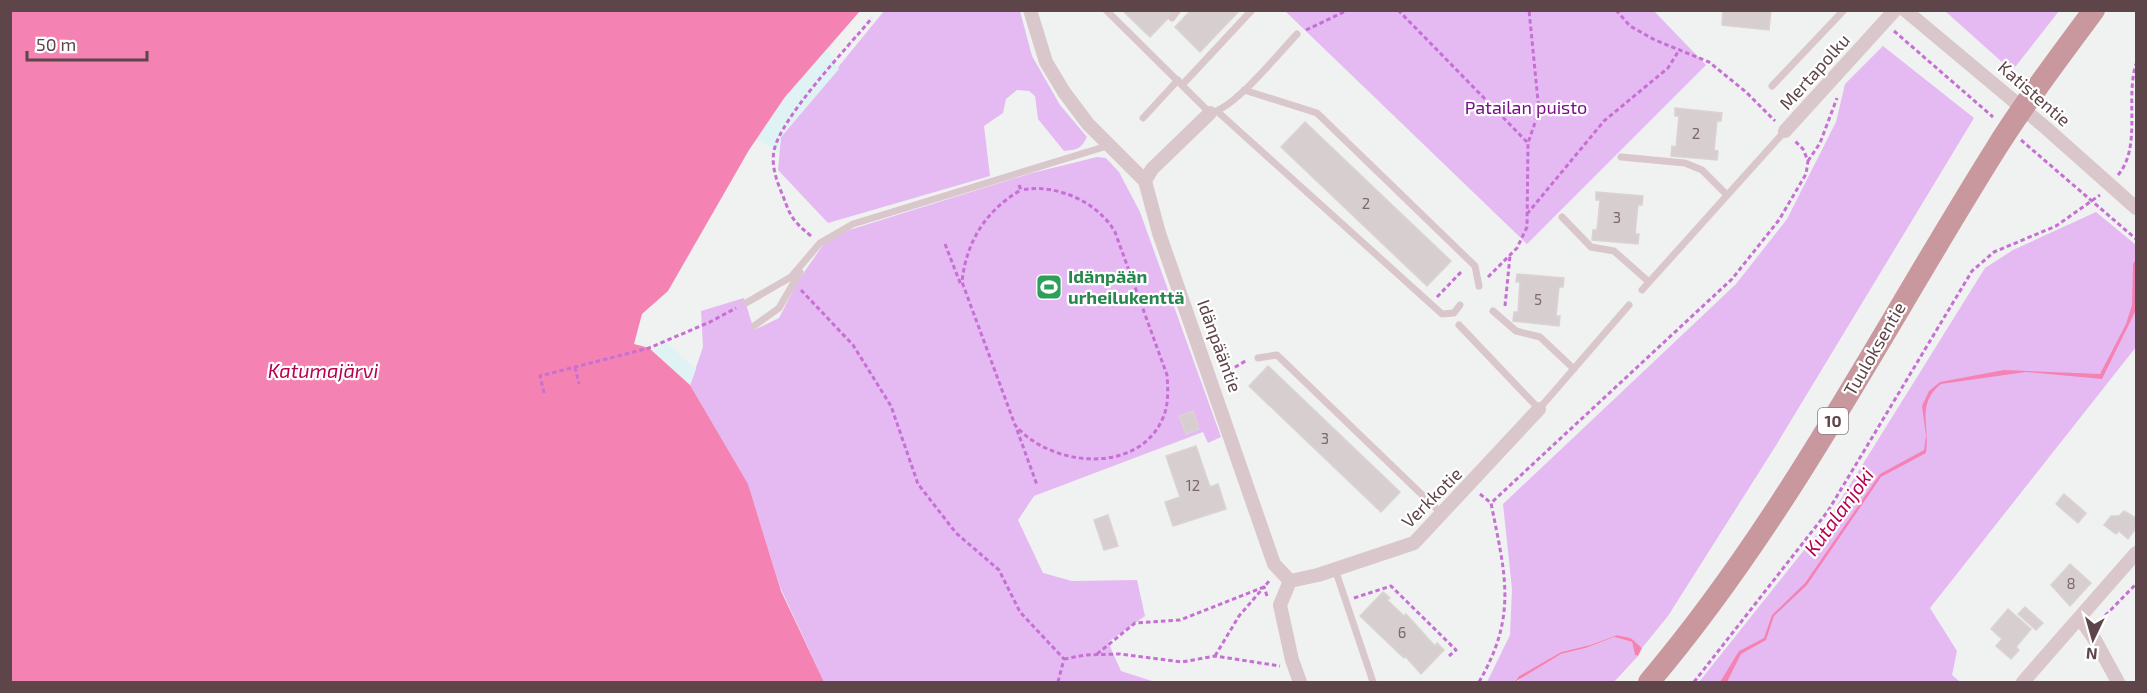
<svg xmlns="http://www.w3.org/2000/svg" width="2147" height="693" font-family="'Exo 2',sans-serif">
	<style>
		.green { fill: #e5baf3 }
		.sand { fill: #dff3f4 }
		.water { fill: #f483b3 }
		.building { fill: #d7cfcf; stroke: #dbd3d3; stroke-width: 1.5 }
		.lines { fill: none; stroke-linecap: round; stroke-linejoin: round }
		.path { stroke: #c76fd4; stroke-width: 3; stroke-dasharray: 4.5 3; stroke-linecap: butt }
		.service { stroke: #dac7cb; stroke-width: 7 }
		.minor { stroke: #dac7cb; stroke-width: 14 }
		.trunk { stroke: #c9989e; stroke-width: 22 }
		.labels { text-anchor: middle; stroke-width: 4.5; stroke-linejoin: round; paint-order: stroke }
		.number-label { font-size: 15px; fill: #7c686a }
		.shield { fill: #fff; stroke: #8e7d80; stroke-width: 1.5 }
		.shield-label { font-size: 16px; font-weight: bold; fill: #5e4549 }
		.street-label { font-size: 18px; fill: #5e4549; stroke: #fff }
		.park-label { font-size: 18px; fill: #770f87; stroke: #fff }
		.leisure-label { font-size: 18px; font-weight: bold; fill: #27864d; stroke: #fff; text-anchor: start }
		.water-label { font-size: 20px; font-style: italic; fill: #b7004e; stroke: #fff }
	</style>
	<rect width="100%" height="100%" fill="#eff2f0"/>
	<path class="green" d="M884 11H1020L1032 56 1060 105 1087 137C1081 149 1077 150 1064 151L1038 119 1035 96 1029 91 1017 90 1006 99 1003 113 984 126 990 176 828 223 778 170 781 137Z
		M1285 11H1654L1706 65 1527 244Z
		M1945 11H2059L2012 71Z
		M1883 46 1974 118 1775 447 1668 616 1642 648 1631 638 1617 635 1590 645 1561 652 1519 676 1515 682H1487L1510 635 1512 589 1503 504 1736 284 1787 219 1836 122 1845 84Z
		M1097 157 1106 158 1119 172 1140 212 1221 437 1208 443 1203 432 1034 496 1018 520 1043 573 1072 581 1137 580 1145 616 1108 642 1121 671 1155 682H824L780 587 748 485 690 385 703 347 701 311 744 298 754 330 779 318 798 281 823 245 846 231 1032 173Z
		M2096 212 2136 245V347L1930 608 1957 651 1952 675 1960 682H1699L1828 520 1985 268 2013 250Z
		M1614 637 1632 642 1635 655 1638 656 1614 682H1518L1522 676 1561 654 1586 648Z"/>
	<path class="sand" d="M827 49 839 69 781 137 779 153 757 139 785 97Z
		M666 342 696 369 690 385 653 351Z"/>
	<path class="water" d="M10 11H860L785 97 749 150 668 291 642 314 634 344 649 348 690 385 748 484 781 591 824 682H11Z
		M2136 259 2135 312 2102 379 2026 372 1941 384C1916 404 1930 425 1926 453L1881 477 1807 585 1774 616 1766 640 1741 654 1727 682H1720L1739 651 1764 638 1772 615 1805 583 1880 474 1924 450 1926 436 1922 406 1929 391 1940 382 2004 370 2100 374 2126 324 2132 305 2133 264Z
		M1617 635 1631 638 1642 648 1638 656 1635 655 1632 642 1614 637 1586 648 1561 654 1515 682 1519 676 1561 652 1590 645Z"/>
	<path class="building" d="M1122 10H1173L1174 12 1150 37Z
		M1191 10H1240L1200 52 1175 27Z
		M1723 10H1771L1769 30 1722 25Z
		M1675 108 1722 113 1721 121H1717L1714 150 1718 151 1717 160 1671 156 1672 146 1676 147 1679 116H1675Z
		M1305 122 1451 261 1427 286 1281 147Z
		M1596 192 1643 196 1642 205H1638L1635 234H1639L1638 244 1592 240 1593 230H1597L1600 200H1596Z
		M1517 274 1564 278 1563 287H1559L1556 316H1560L1559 326 1513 321 1514 312H1518L1520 282H1516Z
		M1268 366 1400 492 1381 512 1249 386Z
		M1193 411 1199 429 1186 434 1179 416Z
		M1196 446 1210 487 1218 484 1226 509 1173 526 1165 502 1180 497 1166 456Z
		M2064 494 2086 513 2078 523 2056 504Z
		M2124 511 2136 518V528L2128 539 2119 531 2116 534 2104 525 2111 516H2119Z
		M1108 515 1118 546 1104 550 1094 520Z
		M2070 564 2091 583 2070 606 2051 585Z
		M1383 592 1390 598 1387 600 1404 616 1406 614 1435 646 1437 643 1444 650 1421 674 1405 656 1404 658 1360 616Z
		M2025 607 2043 623 2036 630 2018 614Z
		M2008 609 2031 629 2016 647 2019 650 2011 659 1996 646 2002 639 1991 629Z"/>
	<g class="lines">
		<path class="path" d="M1398 10 1528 143
			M1616 10 1630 26 1655 40 1709 62 1746 92 1775 121
			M1306 30 1348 10
			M1894 31 1993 117
			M2021 140 2136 239
			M1808 161 1820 143 1837 98
			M2118 175C2142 147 2125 99 2136 64
			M1019 185 1021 190C986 210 966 242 962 282L1015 425C1049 466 1136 476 1162 420 1169 406 1168 390 1167 375L1115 232C1098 202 1056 183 1021 190
			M1527 214 1604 121 1668 68 1678 52
			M811 236C793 221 791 218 783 196 777 182 771 166 774 151 780 118 848 47 872 18
			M945 244 961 285
			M1488 277 1517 248 1527 227 1528 143 1539 111 1529 10
			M801 290 853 345 891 406 918 484 956 533 999 570 1020 612 1064 659
			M1437 297 1463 270
			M1505 306 1510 256
			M575 367 579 384
			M1222 375 1247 360
			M544 393 540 376 649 348 710 322 736 308
			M1017 430 1037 485
			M1480 494 1491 503
			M1354 598 1391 586 1456 650 1449 656
			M2100 621 2136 584
			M1097 654 1135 623 1180 620 1264 587 1270 580
			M1215 656 1239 616 1264 587 1268 599
			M1064 659 1085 655 1120 654 1182 662 1215 656 1280 666
			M1058 682 1064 659
			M1479 682C1518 615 1505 574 1491 503L1732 279 1779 220 1806 174 1808 161 1803 149 1794 140
			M1694 682 1828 511 1972 271 1994 252 2056 226 2100 195"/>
		<path class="service" d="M1106 10 1210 113C1234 109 1279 53 1297 34
			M1172 18 1178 10
			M1183 84 1252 10
			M1772 86 1844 10
			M1244 90 1317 113 1475 266 1479 286
			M1218 112 1442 314 1454 313 1460 305
			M1143 118 1178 80
			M1621 157 1685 163 1702 170 1727 195
			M1562 217 1591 247 1614 251 1649 282
			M1642 290 1785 131
			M746 303 791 277 820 243 853 224 1107 146
			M1493 311 1516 331 1540 337 1574 369
			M1459 325 1539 409 1629 305
			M754 326 779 308 800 272
			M1258 358 1277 355 1442 514
			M1335 569 1373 682"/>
		<path class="minor" d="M1030 10 1046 62 1064 92 1088 124 1145 181 1159 233 1274 564 1290 581
			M1905 10 2046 128 2136 208
			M1785 131 1895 10
			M1145 181 1152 169 1210 113
			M1290 581 1318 575 1414 543 1539 409
			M1290 581 1280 605 1292 660 1300 682
			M2080 618 2095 640 2118 682
			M2023 682 2136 553"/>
		<path class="trunk" d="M1649 682C1787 519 1883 328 1997 147 2026 100 2061 55 2094 10"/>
	</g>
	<defs>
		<symbol id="stadium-square" viewBox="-11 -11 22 22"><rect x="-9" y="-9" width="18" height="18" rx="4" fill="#2e9e5b" stroke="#fff"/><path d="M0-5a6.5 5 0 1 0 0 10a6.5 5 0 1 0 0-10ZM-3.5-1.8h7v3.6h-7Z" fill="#fff"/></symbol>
	</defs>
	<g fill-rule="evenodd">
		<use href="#stadium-square" x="1034" y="272" width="30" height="30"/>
	</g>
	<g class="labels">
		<g class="number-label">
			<text x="1696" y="139">2</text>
			<text x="1366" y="209">2</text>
			<text x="1617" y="223">3</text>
			<text x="1538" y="305">5</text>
			<text x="1325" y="444">3</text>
			<text x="1193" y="491">12</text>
			<text x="2071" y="589">8</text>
			<text x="1402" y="638">6</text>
		</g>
		<rect class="shield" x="1818" y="408" width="30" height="26" rx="4.5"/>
		<g class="shield-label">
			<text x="1833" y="427">10</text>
		</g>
		<g class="street-label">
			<text transform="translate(1815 72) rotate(-48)" y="6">Mertapolku</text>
			<text transform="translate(2034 94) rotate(41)" y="6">Katistentie</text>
			<text transform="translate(1219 346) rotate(70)" y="6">Idänpääntie</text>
			<text transform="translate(1875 349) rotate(-60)" y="6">Tuuloksentie</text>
			<text transform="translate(1432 498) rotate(-45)" y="6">Verkkotie</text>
		</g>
		<g class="park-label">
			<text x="1526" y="114">Patailan puisto</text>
		</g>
		<g class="leisure-label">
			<text x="1068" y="283">Idänpään<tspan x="1068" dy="21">urheilukenttä</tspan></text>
		</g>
		<g class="water-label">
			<text x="323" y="378">Katumajärvi</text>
			<text transform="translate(1839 512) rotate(-54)" y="7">Kutalanjoki</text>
		</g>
	</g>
	<rect width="2147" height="693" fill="none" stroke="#5e4549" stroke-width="24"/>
	<g transform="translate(2093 639) rotate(185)" stroke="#ffffff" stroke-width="4.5" paint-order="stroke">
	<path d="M0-4.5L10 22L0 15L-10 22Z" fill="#5e4549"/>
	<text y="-9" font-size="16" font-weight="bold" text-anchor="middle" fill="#5e4549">N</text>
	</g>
	<path d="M27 51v9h120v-9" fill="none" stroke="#5e4549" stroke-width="3"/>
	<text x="36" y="51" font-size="18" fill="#5e4549" stroke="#ffffff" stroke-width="4.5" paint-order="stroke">50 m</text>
</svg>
